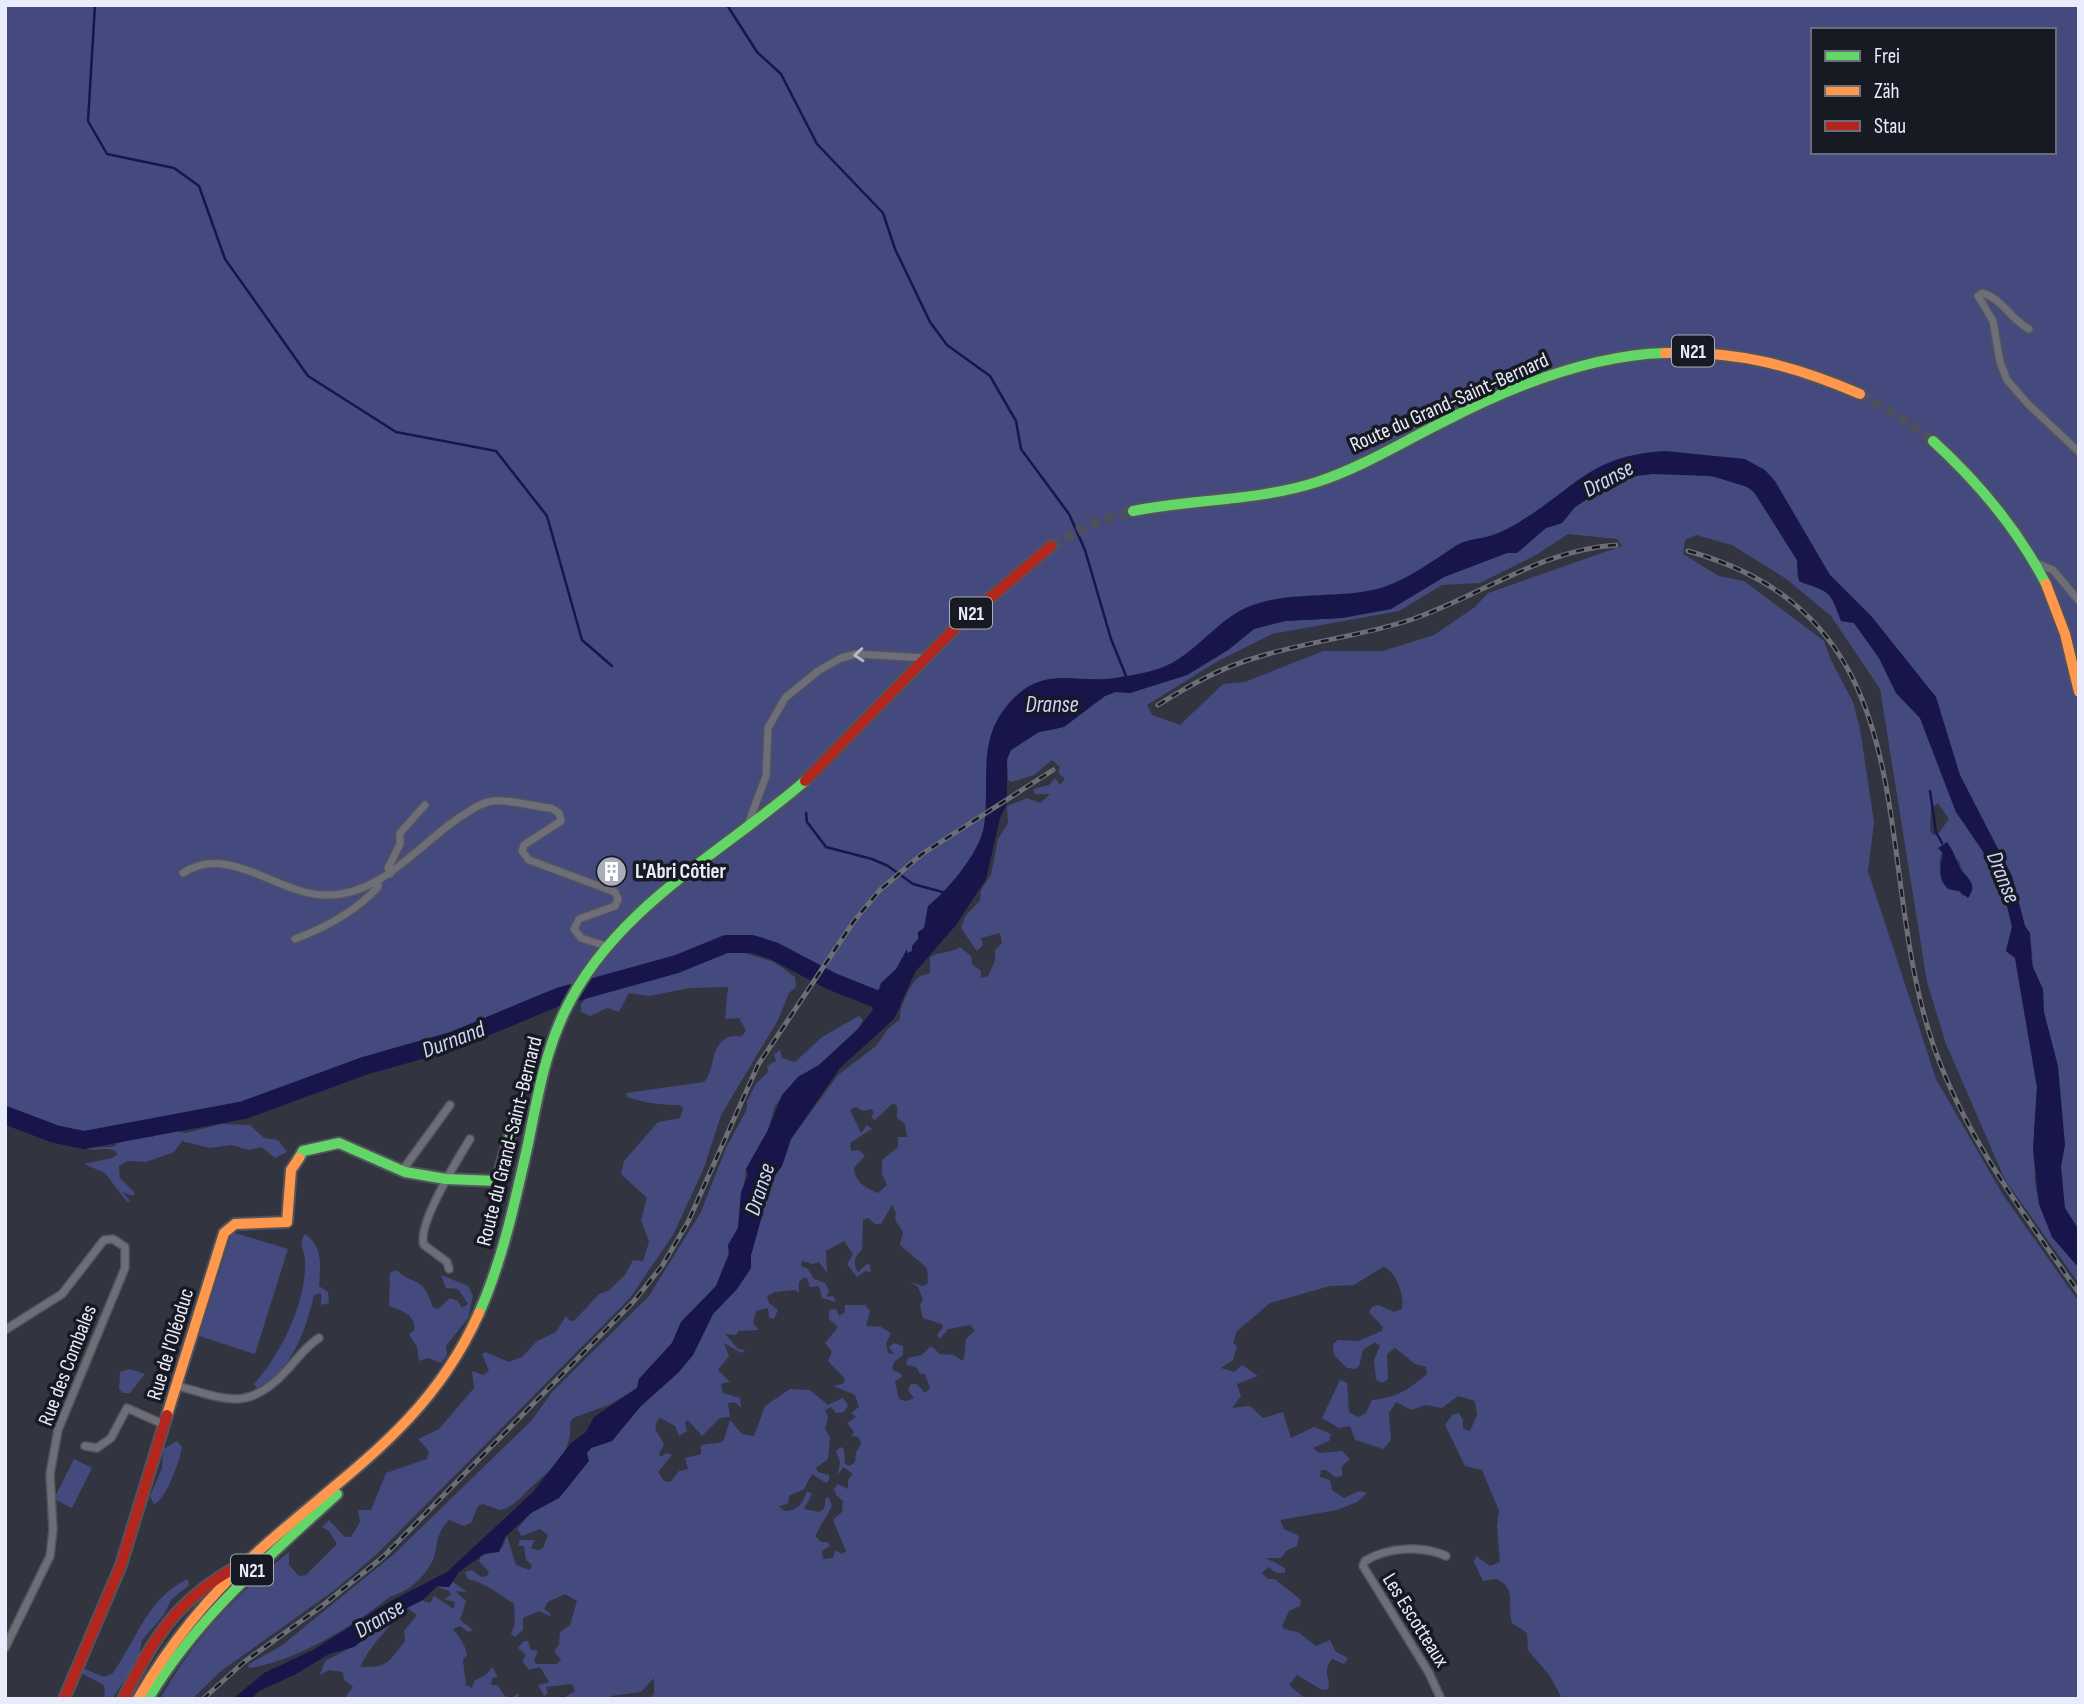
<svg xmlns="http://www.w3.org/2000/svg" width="2084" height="1704" font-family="'Sofia Sans Condensed',sans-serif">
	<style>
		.green { fill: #444a7e; fill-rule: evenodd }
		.water { fill: #171549 }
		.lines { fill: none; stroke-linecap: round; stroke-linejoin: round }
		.stream { stroke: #171549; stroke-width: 2.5 }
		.river { stroke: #171549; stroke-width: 18 }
		.primary-tunnel { stroke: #4d505c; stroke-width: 10; stroke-dasharray: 10 5; stroke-linecap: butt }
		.street-casing { stroke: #51535d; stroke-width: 10 }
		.fast-casing { stroke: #51535d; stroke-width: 14 }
		.slow-casing { stroke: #51535d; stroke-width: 14 }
		.jam-casing { stroke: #51535d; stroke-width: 14 }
		.street { stroke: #6d6e77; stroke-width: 7 }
		.fast { stroke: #63d668; stroke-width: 10 }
		.slow { stroke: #ff974d; stroke-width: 10 }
		.jam { stroke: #b3261e; stroke-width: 10 }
		.rail-casing { stroke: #6d6f77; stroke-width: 5 }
		.rail { stroke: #171923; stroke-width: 2.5; stroke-dasharray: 8; stroke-linecap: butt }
		.slow-bridge-casing { stroke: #51535d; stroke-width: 14; stroke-linecap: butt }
		.slow-bridge { stroke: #ff974d; stroke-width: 10 }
		.oneway { stroke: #b7bac6 }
		.labels { text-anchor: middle; stroke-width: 7; stroke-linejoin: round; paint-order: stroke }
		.shield { fill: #171923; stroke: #aaadba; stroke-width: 2 }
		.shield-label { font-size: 19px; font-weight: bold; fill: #e9ecfa }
		.street-label { font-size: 21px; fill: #e9ecfa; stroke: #171923 }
		.poi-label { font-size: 21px; font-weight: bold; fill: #e9ecfa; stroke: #171923; text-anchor: start }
		.water-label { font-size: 23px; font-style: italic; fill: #cfd6fc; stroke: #171923 }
	</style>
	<rect width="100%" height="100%" fill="#323440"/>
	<path class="green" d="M5 5H2079V1251L2068 1239 2049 1153 2031 943 1950 776 1924 703 1755 475 1662 467 1585 484 1522 540 1387 592 1258 608 1171 668 1020 714 980 858 892 996 863 1000 772 948 722 943 637 980 590 984 503 1015 473 1034 395 1063 368 1064 239 1119 170 1124 138 1136 152 1137 168 1129 186 1133 221 1124 250 1125 264 1138 278 1140 287 1152 275 1158 261 1147 249 1150 231 1145 210 1148 182 1141 174 1152 146 1162 128 1161 119 1166 120 1178 135 1193 133 1196 122 1192 130 1201 127 1202 105 1173 84 1164 112 1158 118 1154C110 1144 96 1153 86 1148L112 1147 121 1142 116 1144 5 1118ZM1813 30H2054V152H1813Z
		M1652 474C1677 474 1736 473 1754 492L1797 560V577L1802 583 1823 588 1834 601 1841 621 1854 623 1879 658 1896 693 1920 718 1956 812 1982 850 2004 893 2012 927 2006 951 2015 958 2037 1087 2034 1132 2035 1184 2039 1204 2052 1237 2079 1268V1284L2005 1180 1946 1044 1927 982 1880 689 1831 616 1785 578 1732 545 1696 535 1685 540 1683 554 1719 576 1744 581 1824 641 1831 660 1853 702 1860 729 1874 822 1868 871 1936 1079 2003 1195 2079 1302V1699H1562L1550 1676 1528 1650 1527 1633 1512 1623C1506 1606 1518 1588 1496 1579L1483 1581 1474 1562 1476 1556 1490 1566 1500 1562 1497 1526 1499 1511 1482 1470 1465 1466 1445 1425 1452 1415 1459 1413 1463 1420V1429L1470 1431 1477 1415 1475 1401 1458 1396 1442 1408 1426 1405 1411 1410 1396 1402 1389 1413 1391 1440 1383 1449 1355 1440 1350 1426 1339 1428 1322 1418 1340 1380 1347 1383 1349 1412 1358 1417 1366 1413 1372 1400C1398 1397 1406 1391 1427 1374L1426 1367 1415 1364 1395 1348 1387 1354 1388 1379 1382 1383 1376 1380 1374 1360 1380 1346 1375 1342 1363 1350 1359 1366 1355 1369 1347 1368 1334 1355 1333 1344 1338 1340 1358 1341 1382 1331 1383 1327 1369 1312 1372 1307 1378 1305 1394 1312 1402 1309C1405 1297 1396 1270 1383 1267L1354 1285 1330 1286 1270 1303 1237 1331 1233 1343 1237 1347 1233 1360 1221 1368 1234 1372 1242 1365 1258 1376 1237 1384 1241 1396 1232 1408 1250 1406 1263 1418 1283 1412 1291 1438 1314 1427 1331 1434 1329 1441 1313 1448 1319 1453 1342 1451 1350 1459 1342 1466V1476L1335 1477 1326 1470H1321L1320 1477 1330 1480 1332 1490 1344 1498 1359 1491 1367 1493 1357 1502 1337 1510 1280 1520 1284 1529 1299 1536 1297 1546 1286 1551 1281 1558H1266L1285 1568V1573H1277L1268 1567 1262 1573 1268 1579H1275L1301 1600 1300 1606 1289 1611 1282 1626 1284 1629 1298 1632 1316 1646 1330 1640 1336 1652 1348 1658 1344 1664 1332 1659C1321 1674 1332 1678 1328 1689L1322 1690 1297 1675 1289 1685 1306 1699H648L654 1694V1678L641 1692 611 1696 608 1699H562L575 1691 572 1684 546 1687 548 1693 544 1696 538 1685 549 1682 540 1667 529 1670 522 1661 526 1655 518 1648 524 1641H528L531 1650 538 1651 534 1661 536 1664H557L561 1660 554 1651 559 1645 560 1632 570 1625 577 1601 565 1594 548 1602 544 1609 551 1614 550 1616 539 1611 523 1618V1630L515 1637 511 1634 515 1624 514 1604C500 1595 486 1583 468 1579L465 1572 472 1570 481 1577 487 1576 489 1572 479 1561 481 1556 502 1548 507 1536 516 1565 530 1570 532 1565 526 1560 524 1546H518L520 1540H535L531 1548 538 1550 543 1548 548 1535 540 1529 522 1536 517 1529 531 1513 562 1495 588 1461 586 1453 591 1448 612 1441 640 1407 693 1355 713 1314 737 1289 751 1268V1255L763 1212V1202L770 1182 782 1166 791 1139 838 1075 876 1046 888 1029 900 1019C899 1009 910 983 919 977 922 974 926 975 930 973V957C937 952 951 953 960 947L971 956 972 964 981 971V978L988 976 995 961V950L1002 943 1000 933 981 938 983 945 977 951 961 928 966 915 980 901 981 890 991 875 998 839 1008 823 1007 806 1027 798 1040 803 1050 794H1035L1033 789 1049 785 1055 778 1060 785 1065 779 1058 773 1060 767 1052 760 1034 775 1012 782 1008 780 1007 759 1011 750 1039 732 1057 729 1105 696 1115 692 1130 693 1187 675 1228 650 1254 629 1285 621 1342 618 1391 609 1444 577 1507 553 1520 550 1546 528 1562 523 1575 507 1612 482 1628 476ZM1568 534 1617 539 1622 546 1488 593 1475 607 1434 635 1383 651H1323L1245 682 1223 684 1180 725 1152 715 1147 705 1218 661 1272 634 1399 611 1442 585 1480 583 1536 555ZM1938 803 1949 819 1938 834 1933 835 1930 830 1931 808ZM1942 851 1960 862C1960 872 1969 877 1973 889L1963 896 1959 891 1951 890 1939 864ZM893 1103 897 1106V1118L905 1124 907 1137H898V1147L882 1160V1174L887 1185 878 1193C866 1188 855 1183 854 1168L865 1156 859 1150 851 1151 850 1143 872 1129 867 1125 861 1133 850 1110 856 1107 863 1111 871 1109 874 1112 871 1117 875 1120ZM892 1205 896 1213 895 1220 903 1232 900 1245 927 1268 928 1283 923 1286 910 1282 918 1287 923 1299 920 1306 923 1318 942 1324 943 1327 937 1335 940 1339 948 1329 970 1325 975 1330 966 1339 964 1359 961 1360 954 1355 940 1354 931 1346 922 1355 908 1358 906 1365 916 1367 920 1374H925L930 1388 925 1393 917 1384H911L908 1390 914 1398 906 1401 899 1399 895 1381 902 1377 901 1374 892 1369 894 1362 903 1355V1346L894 1343 889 1347 894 1354 888 1353 886 1344 891 1333 881 1327 866 1326 870 1311 865 1305H845V1312L839 1316 836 1309 829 1310V1319L838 1327 825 1343 832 1352 828 1361 845 1379 843 1384 833 1386 855 1395 859 1407 851 1413 856 1417 847 1423 854 1432 851 1436 859 1437 861 1444 856 1452 855 1462 850 1466 845 1464 844 1449 841 1447 836 1451 840 1462 838 1475 843 1467 853 1474 848 1480V1489L838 1484 834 1489 836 1495 843 1501 842 1512 833 1520 846 1551 842 1554 835 1550 833 1558 823 1559 822 1551 830 1546 828 1542H821L815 1536 832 1506 829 1498 826 1497 824 1509 819 1512 804 1509 812 1494 807 1491C804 1502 797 1512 784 1511L779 1506 788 1504 789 1496 804 1489 812 1474 826 1483 829 1480V1475L818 1472 816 1468 828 1459 830 1438 825 1429 828 1417 825 1410 831 1407 836 1413 844 1412 848 1405 843 1398 828 1405 810 1390 790 1389 765 1406 754 1436 742 1434 730 1420 723 1442 701 1445V1454L685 1458 688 1469 679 1471 670 1482 664 1481 658 1472 672 1455 667 1453 660 1457 659 1453 664 1445C661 1435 649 1429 660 1418L675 1426 679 1436 687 1431 685 1422 688 1420 702 1436 720 1418 730 1417 728 1403 735 1402 741 1408 740 1398 723 1393 721 1384 730 1382 718 1370 729 1356 724 1343 741 1353 746 1350 738 1349 725 1334 736 1335 739 1331 759 1330 753 1323 756 1311 768 1308 769 1318 774 1319 778 1310 769 1303 767 1296 775 1292 795 1290 799 1293V1282L803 1278H807L810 1287 819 1286 822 1298 836 1302 833 1296 826 1297 829 1291 825 1283 814 1279 808 1269 801 1266 802 1261 813 1264 819 1262 827 1273 826 1251 844 1241 853 1254 847 1264 857 1277 865 1271 871 1272 870 1265 867 1264 858 1272C852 1263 855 1256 862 1250L863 1220 868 1218 875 1224H881Z
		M741 952 774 962 795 977 796 987 789 993 778 1020 721 1115 704 1168 673 1235 630 1298 378 1553 336 1589 221 1671 192 1699H160C192 1640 237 1594 289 1552V1565L299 1576 306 1575 337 1544 329 1531 322 1527 329 1520 345 1537H351L360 1522 358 1510H371L386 1473 427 1459 429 1451 418 1439 439 1429 474 1388 472 1371 483 1375 489 1371 482 1354 485 1352 509 1362 522 1357 537 1341 556 1332 566 1316 570 1321 575 1320 599 1294 608 1291 625 1275 633 1260 643 1261 649 1242 641 1220 647 1198 621 1174 624 1161 658 1122 680 1118 683 1108 679 1105C659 1105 646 1103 627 1097L626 1093 704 1082C715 1070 710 1049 725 1039 730 1035 736 1037 742 1036L746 1030 739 1018 725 1019 728 987 690 988 649 996 629 993 619 1012 607 1008 590 1016 581 1012V1004L592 992 604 987 653 979 722 953Z
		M859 1016 863 1020 858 1029 819 1065 798 1077 775 1106 768 1130 746 1169 738 1228 716 1286 681 1322 672 1343 639 1379 637 1388 611 1404 573 1418 570 1422C573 1456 549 1470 527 1491 518 1500 513 1507 500 1510L483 1504 478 1506 471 1523 464 1526 449 1520C431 1538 441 1551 429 1567 423 1577 412 1587 402 1592 397 1595 391 1595 387 1599 352 1627 292 1663 248 1668L249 1664 281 1646 393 1555 532 1420 552 1392 649 1296 701 1212 726 1148 747 1109V1101L756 1084 768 1072 767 1066 776 1061 774 1054 780 1050 782 1058 795 1062 822 1037Z
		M232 1232 288 1249 255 1354 199 1336Z
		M305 1234C324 1247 320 1267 319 1286L328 1292 329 1303 321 1305V1293L314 1295C307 1327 291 1374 257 1388L254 1384C281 1354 307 1302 305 1260 304 1249 298 1244 305 1234Z
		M396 1270C419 1289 421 1274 433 1307L438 1309 450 1298 458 1301 462 1308 468 1304 458 1289 446 1288 441 1275 468 1286 473 1296 468 1318 446 1346 447 1355 441 1363 428 1358 419 1361 417 1347 409 1334 414 1330C416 1314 400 1310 389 1306L390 1273Z
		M130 1369 145 1374 130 1393H123L119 1389 120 1372Z
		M177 1441 182 1447C180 1460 165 1502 154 1504L150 1496 162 1468 163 1449Z
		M74 1459 92 1468 72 1508 54 1499Z
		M188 1579 189 1585 171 1600 163 1616 142 1640 138 1661 112 1699H105L104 1685 81 1673 82 1668 104 1677 113 1673C137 1639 147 1598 188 1579Z
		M453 1582 467 1592 455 1591 466 1601 460 1620 473 1630 468 1632 460 1626 453 1629C460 1638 465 1644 467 1655L463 1660 466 1685 472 1688 474 1681 487 1674 492 1667 498 1677 492 1678 491 1685H497L505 1696 511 1698 519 1693 518 1699H344L353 1687 344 1680 343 1672 329 1670 320 1675 325 1661 358 1644 394 1615 396 1618C382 1635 369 1648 360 1667 389 1668 388 1662 405 1641L404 1631 417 1615 407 1608 422 1600 430 1603 434 1596 454 1609 455 1602 444 1599 451 1595 449 1591 437 1587H448Z"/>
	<path class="water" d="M1665 451 1745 459 1765 470 1775 481 1830 575 1872 617 1936 697 1960 775 2012 876 2025 926 2030 933 2032 965 2043 989 2044 1012 2058 1066 2065 1145 2061 1167 2065 1208 2079 1230V1268L2052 1237 2039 1204 2033 1149 2037 1087 2015 958 2006 951 2012 927 2004 893 1982 850 1956 812 1920 718 1896 693 1879 658 1854 623 1841 621C1829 587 1828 593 1799 581L1797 560 1754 492 1747 487 1712 476 1652 474 1620 478 1575 507 1562 523 1546 528 1517 553H1507L1444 577 1391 609 1342 618 1285 621 1254 629 1228 650 1187 675 1130 693 1116 692 1105 696 1064 727 1039 732 1011 750 1007 759V804L1000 818 986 879 956 925 915 972 894 1019 840 1068 791 1139 782 1166 770 1182 763 1202V1212L751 1255V1268L737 1289 713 1314 693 1355 679 1372 640 1407 612 1441 591 1448 587 1453 589 1461 559 1498 531 1513 505 1537 499 1552 484 1554 459 1572 449 1587 437 1586 423 1600 391 1616 354 1647 329 1654 296 1674 259 1691 251 1699H233L264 1673 313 1650 387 1603 447 1572 533 1492 571 1443 586 1432 594 1417 637 1388 639 1379 672 1343 681 1322 716 1286 729 1255 728 1245 738 1228 741 1192 748 1175 746 1169 768 1130 782 1095 798 1077 819 1065 858 1029 872 1011 881 983 896 969 907 949V953L912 951V946L918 939V932L924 928 928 906C948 890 980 852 984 826 991 777 974 736 1016 696 1048 666 1077 684 1115 678 1133 675 1155 672 1172 663 1201 647 1221 616 1253 605 1296 590 1341 600 1384 587 1410 578 1434 560 1457 545 1467 539 1481 539 1493 535 1502 532 1513 526 1521 521 1579 485 1590 456 1665 451Z
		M1947 842C1955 852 1958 867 1962 871 1970 880 1977 886 1968 898L1959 891 1948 889C1936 876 1941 868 1943 853L1938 848Z"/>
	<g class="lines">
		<path class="stream" d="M95 5 88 121 107 154 174 168 199 186 225 259 308 376 396 432 496 451 547 516 582 640 612 666
			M727 5 757 52 781 74 817 144 883 213 895 249 930 322 947 345 990 376 1016 421 1021 449 1069 514 1085 550 1111 639 1126 676
			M1930 791 1936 832 1942 843
			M806 813 807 822 826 847 872 859 888 866 913 884 946 893"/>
		<path class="river" d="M5 1115 55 1134 84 1140 244 1110 364 1066 452 1041 558 997 677 964 726 944H752L774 951 831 981 891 1005"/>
		<path class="primary-tunnel" d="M1860 394 1905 420 1933 441
			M1051 546 1094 523 1133 511"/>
		<defs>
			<path id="street" d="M2029 329C2011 320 2002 298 1982 293L1978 296 1993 321 2000 362 2007 380 2028 404 2079 452
				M2036 563 2053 570 2079 601
				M747 827 766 776 768 728 785 698 818 671 841 658 856 654 926 658
				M183 873C230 843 276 894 325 895 380 897 418 845 460 817 470 811 481 802 493 801 511 799 533 807 551 808L559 813 561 821 524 845 522 851 529 860 615 892 618 899 615 906 579 919 574 929 581 938 606 946
				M390 874 388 868 400 844V833L425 805
				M295 939C327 927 355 912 378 887V880
				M402 1171 450 1105
				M449 1269 447 1262 424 1245C416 1226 459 1157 470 1139
				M5 1330 62 1294 104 1240 113 1239 125 1247V1268L58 1430 50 1474 53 1530 50 1556 5 1648
				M178 1386C228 1400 249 1412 288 1369 298 1358 306 1346 319 1338
				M85 1446 97 1448 111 1438 127 1408 165 1425
				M1441 1699 1429 1673 1363 1566 1365 1561C1387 1547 1423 1545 1446 1556"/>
			<path id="fast" d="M1933 441C1979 483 2017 528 2046 584
				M1133 511C1194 499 1258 501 1317 482 1363 467 1404 441 1447 420 1513 386 1590 355 1665 353
				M299 1158 303 1151 339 1143 405 1172 446 1179 497 1181 511 1132
				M479 1313C503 1259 515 1201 528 1144 537 1099 545 1052 565 1011 614 908 722 853 805 781
				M148 1699C197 1617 267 1558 337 1494"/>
			<path id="slow" d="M1665 353C1738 351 1793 365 1860 394
				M167 1415 224 1233 235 1224 287 1222 291 1170 299 1158
				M138 1699C171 1641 212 1592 262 1548 348 1471 430 1423 479 1313"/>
			<path id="jam" d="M805 781 956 627 1051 546
				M64 1699 121 1565 167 1415
				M123 1699C154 1637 177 1599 240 1565"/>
		</defs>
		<use href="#street" class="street-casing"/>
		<use href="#fast" class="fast-casing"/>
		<use href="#slow" class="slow-casing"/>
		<use href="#jam" class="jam-casing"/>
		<use href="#street" class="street"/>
		<use href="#fast" class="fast"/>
		<use href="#slow" class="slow"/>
		<use href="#jam" class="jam"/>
		<defs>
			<path id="rail" d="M1688 551C1930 619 1871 845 1929 1032 1959 1129 2021 1210 2079 1293
				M1158 705C1190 685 1222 667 1258 657 1309 641 1363 636 1413 619 1482 595 1541 550 1616 545
				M203 1699 244 1662 322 1606 383 1557 634 1301 662 1266 688 1222 758 1065 854 921 880 890 922 854 1053 770"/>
		</defs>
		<use href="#rail" class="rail-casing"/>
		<use href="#rail" class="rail"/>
		<defs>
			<path id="slow-bridge" d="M2046 584 2065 634 2079 692"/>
		</defs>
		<use href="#slow-bridge" class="slow-bridge-casing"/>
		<use href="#slow-bridge" class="slow-bridge"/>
	</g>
	<defs><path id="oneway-chevron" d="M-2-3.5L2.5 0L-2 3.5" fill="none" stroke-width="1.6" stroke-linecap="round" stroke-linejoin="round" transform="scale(1.75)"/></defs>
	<use class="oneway" href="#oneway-chevron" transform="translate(859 655) rotate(175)"/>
	<defs>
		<symbol id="building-disc" viewBox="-11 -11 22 22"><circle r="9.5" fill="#a9acb9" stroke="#171923"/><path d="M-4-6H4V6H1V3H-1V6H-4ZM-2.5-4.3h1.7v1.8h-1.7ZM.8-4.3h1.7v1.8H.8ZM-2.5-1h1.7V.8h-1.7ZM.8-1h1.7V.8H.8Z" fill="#fff"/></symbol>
	</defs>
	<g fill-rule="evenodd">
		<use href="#building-disc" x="594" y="854" width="35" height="35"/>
	</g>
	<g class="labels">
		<g class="shield">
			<rect x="1672" y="335.5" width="42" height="31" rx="5"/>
			<rect x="950" y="597.5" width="42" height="31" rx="5"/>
			<rect x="231" y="1554.5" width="42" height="31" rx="5"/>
		</g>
		<g class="shield-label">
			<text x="1693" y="358">N21</text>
			<text x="971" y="620">N21</text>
			<text x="252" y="1577">N21</text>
		</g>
		<g class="street-label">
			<text transform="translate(1449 402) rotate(-24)" y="7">Route du Grand-Saint-Bernard</text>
			<text transform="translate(509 1141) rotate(-76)" y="7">Route du Grand-Saint-Bernard</text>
			<text transform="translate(170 1344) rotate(-73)" y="7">Rue de l'Oléoduc</text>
			<text transform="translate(67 1365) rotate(-69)" y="7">Rue des Combales</text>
			<text transform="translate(1416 1620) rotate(58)" y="7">Les Escotteaux</text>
		</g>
		<g class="poi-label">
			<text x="635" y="878">L'Abri Côtier</text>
		</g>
		<g class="water-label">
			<text transform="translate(1608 478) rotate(-28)" y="8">Dranse</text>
			<text x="1052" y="712">Dranse</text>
			<text transform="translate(2004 877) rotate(68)" y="8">Dranse</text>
			<text transform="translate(453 1039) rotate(-21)" y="8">Durnand</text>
			<text transform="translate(759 1189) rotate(-72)" y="8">Dranse</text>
			<text transform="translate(379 1618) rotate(-31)" y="8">Dranse</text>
		</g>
	</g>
	<rect width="2084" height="1704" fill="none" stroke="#e9ecfa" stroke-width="14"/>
	<rect x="1811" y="28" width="245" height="126" fill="#171923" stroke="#6b6d79" stroke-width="2"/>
	<rect x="1825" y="51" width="35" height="10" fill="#63d668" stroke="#6b6d79" stroke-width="2"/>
	<text x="1874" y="63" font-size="21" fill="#e9ecfa">Frei</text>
	<rect x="1825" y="86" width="35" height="10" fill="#ff974d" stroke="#6b6d79" stroke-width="2"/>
	<text x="1874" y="98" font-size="21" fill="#e9ecfa">Zäh</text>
	<rect x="1825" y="121" width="35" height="10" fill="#b3261e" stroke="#6b6d79" stroke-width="2"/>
	<text x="1874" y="133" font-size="21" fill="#e9ecfa">Stau</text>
</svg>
